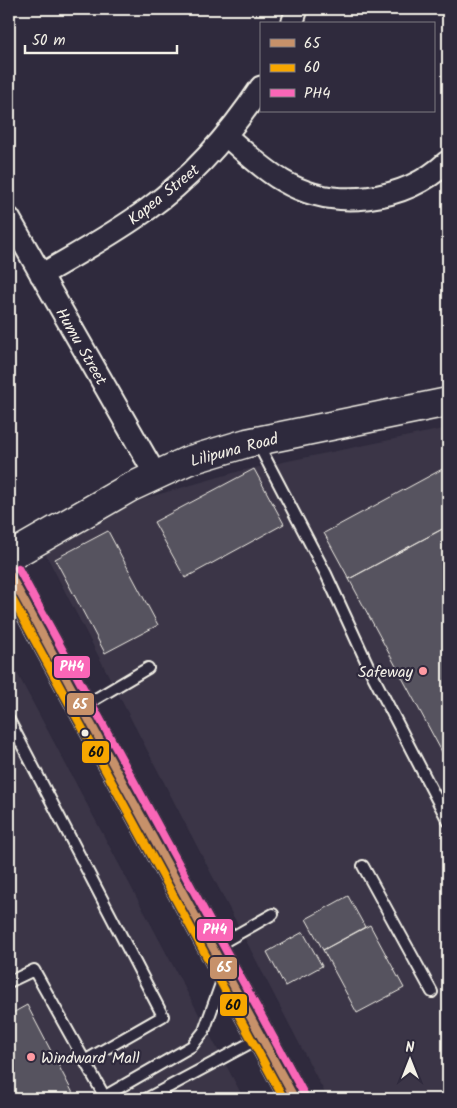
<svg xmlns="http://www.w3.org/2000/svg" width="457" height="1108" font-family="Kalam,sans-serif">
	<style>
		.built { fill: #3b3647 }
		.building { fill: #56525f; stroke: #f4f1e8 }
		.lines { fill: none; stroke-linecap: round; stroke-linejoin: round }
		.lane-casing { stroke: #f4f1e8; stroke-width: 14 }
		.street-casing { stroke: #f4f1e8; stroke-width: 25 }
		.secondary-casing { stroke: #f4f1e8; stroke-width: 31 }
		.lane { stroke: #2f2a3d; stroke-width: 10 }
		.street { stroke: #2f2a3d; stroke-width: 21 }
		.secondary { stroke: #2f2a3d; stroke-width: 28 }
		.bus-1-casing { stroke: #2f2a3d; stroke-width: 11 }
		.bus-2-casing { stroke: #2f2a3d; stroke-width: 11 }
		.bus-3-casing { stroke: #2f2a3d; stroke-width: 11 }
		.bus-1 { stroke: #c7916a; stroke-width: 8 }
		.bus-2 { stroke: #f7a600; stroke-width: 8 }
		.bus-3 { stroke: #fa66b7; stroke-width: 8 }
		.poi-dot { fill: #ff9aa2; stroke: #2f2a3d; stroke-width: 2 }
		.bus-dot { fill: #f4f1e8; stroke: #2f2a3d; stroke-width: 2 }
		.labels { text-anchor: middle; stroke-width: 4.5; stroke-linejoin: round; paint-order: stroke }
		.street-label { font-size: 16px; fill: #f4f1e8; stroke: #2f2a3d }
		.poi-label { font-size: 16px; fill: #f4f1e8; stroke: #2f2a3d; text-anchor: end }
		.line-badge { stroke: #2f2a3d; stroke-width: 2 }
		.badge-label { font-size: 14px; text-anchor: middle; font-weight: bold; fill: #fff }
		.pale-badge-label { font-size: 14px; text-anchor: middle; font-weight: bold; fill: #111 }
	</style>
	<rect width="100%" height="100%" fill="#2f2a3d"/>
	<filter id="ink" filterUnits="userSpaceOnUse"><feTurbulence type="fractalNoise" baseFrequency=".02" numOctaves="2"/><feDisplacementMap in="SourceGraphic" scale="10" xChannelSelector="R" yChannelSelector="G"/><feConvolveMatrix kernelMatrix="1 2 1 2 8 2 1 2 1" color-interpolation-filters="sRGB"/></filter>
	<g filter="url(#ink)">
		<path class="built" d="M448 428V1099H328L41 545 146 498 240 471Z
			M9 658 244 1099H9Z"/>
		<path class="building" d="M448 466V526L349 579 324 533Z
			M254 469 284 524 185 578 154 522Z
			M448 526V763L349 579Z
			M108 531 158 625 105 653 55 559Z
			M348 896 365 927 323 950 306 919Z
			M370 925 404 988 357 1013 323 950Z
			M303 932 322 966 285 986 267 952Z
			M27 1005 76 1099H9V1015Z"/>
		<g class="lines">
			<defs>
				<path id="lane" d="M257 442 326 574 372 674 448 821
					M82 707 148 668
					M9 720 163 1016 86 1060
					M363 866 432 992
					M213 948 273 914
					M9 982 34 970 106 1099
					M105 1096 192 1046 204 1031 223 978
					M146 1099 260 1038"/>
				<path id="street" d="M292 24 297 9
					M226 136C244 151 262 169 283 181 334 211 404 202 447 162
					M9 218 155 474
					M41 275C77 254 114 234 148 209 194 176 230 134 261 87"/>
				<path id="secondary" d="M9 557 129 488 187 461 247 443 448 402
					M9 573 295 1099"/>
			</defs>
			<use href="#lane" class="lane-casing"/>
			<use href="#street" class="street-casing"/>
			<use href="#secondary" class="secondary-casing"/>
			<use href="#lane" class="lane"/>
			<use href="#street" class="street"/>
			<use href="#secondary" class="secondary"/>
			<defs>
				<path id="bus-1" d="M9 573 295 1099"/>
				<path id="bus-2" d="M9 593 284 1099"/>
				<path id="bus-3" d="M18 568 304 1094"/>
			</defs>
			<use href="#bus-1" class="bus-1-casing"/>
			<use href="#bus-2" class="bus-2-casing"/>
			<use href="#bus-3" class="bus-3-casing"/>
			<use href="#bus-1" class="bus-1"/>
			<use href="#bus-2" class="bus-2"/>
			<use href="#bus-3" class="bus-3"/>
		</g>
	</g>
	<g class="poi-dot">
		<circle cx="423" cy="671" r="5"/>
		<circle cx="31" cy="1057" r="5"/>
	</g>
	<circle class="bus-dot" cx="85" cy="733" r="4.5"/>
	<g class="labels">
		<g class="street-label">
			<text transform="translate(163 194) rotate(-39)" y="6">Kapea Street</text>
			<text transform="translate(82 346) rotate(60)" y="6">Humu Street</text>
			<text transform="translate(234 449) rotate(-15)" y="6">Lilipuna Road</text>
		</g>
		<g class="poi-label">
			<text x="413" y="677">Safeway</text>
			<text x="41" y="1063" text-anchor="start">Windward Mall</text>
		</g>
	</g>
	<g class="line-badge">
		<rect x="53" y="655" width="38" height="24" rx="5" fill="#fa66b7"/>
		<rect x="66" y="692" width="29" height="24" rx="5" fill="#c7916a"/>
		<rect x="81" y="740" width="29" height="24" rx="5" fill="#f7a600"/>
		<rect x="196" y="918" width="38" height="24" rx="5" fill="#fa66b7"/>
		<rect x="209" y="956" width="29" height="24" rx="5" fill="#c7916a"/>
		<rect x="219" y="993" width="29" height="24" rx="5" fill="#f7a600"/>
	</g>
	<g class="badge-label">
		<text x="72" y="671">PH4</text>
		<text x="80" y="709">65</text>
		<text x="215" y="934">PH4</text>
		<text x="224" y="972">65</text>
	</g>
	<g class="pale-badge-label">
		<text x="96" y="757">60</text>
		<text x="233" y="1010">60</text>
	</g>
	<rect width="457" height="1108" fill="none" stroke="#2f2a3d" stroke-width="30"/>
	<rect x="15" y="15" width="427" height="1078" fill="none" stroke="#f4f1e8" stroke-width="2" filter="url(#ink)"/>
	<rect x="260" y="22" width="175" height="90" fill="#2f2a3d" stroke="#7e7a81"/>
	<rect x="270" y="39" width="25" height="8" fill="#c7916a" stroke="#7e7a81"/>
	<text x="304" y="48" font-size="15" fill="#f4f1e8">65</text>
	<rect x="270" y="64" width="25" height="8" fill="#f7a600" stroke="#7e7a81"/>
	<text x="304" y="72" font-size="15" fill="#f4f1e8">60</text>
	<rect x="270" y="89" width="25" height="8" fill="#fa66b7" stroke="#7e7a81"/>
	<text x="304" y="98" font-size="15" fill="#f4f1e8">PH4</text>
	<g transform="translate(410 1060)" stroke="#2f2a3d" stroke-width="4" paint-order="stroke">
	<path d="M0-4L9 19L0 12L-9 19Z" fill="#f4f1e8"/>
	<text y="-8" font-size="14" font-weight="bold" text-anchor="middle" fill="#f4f1e8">N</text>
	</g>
	<path d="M25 45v8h152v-8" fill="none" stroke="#f4f1e8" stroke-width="2.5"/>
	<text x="32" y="45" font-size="15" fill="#f4f1e8" stroke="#2f2a3d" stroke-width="4" paint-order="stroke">50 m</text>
</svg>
